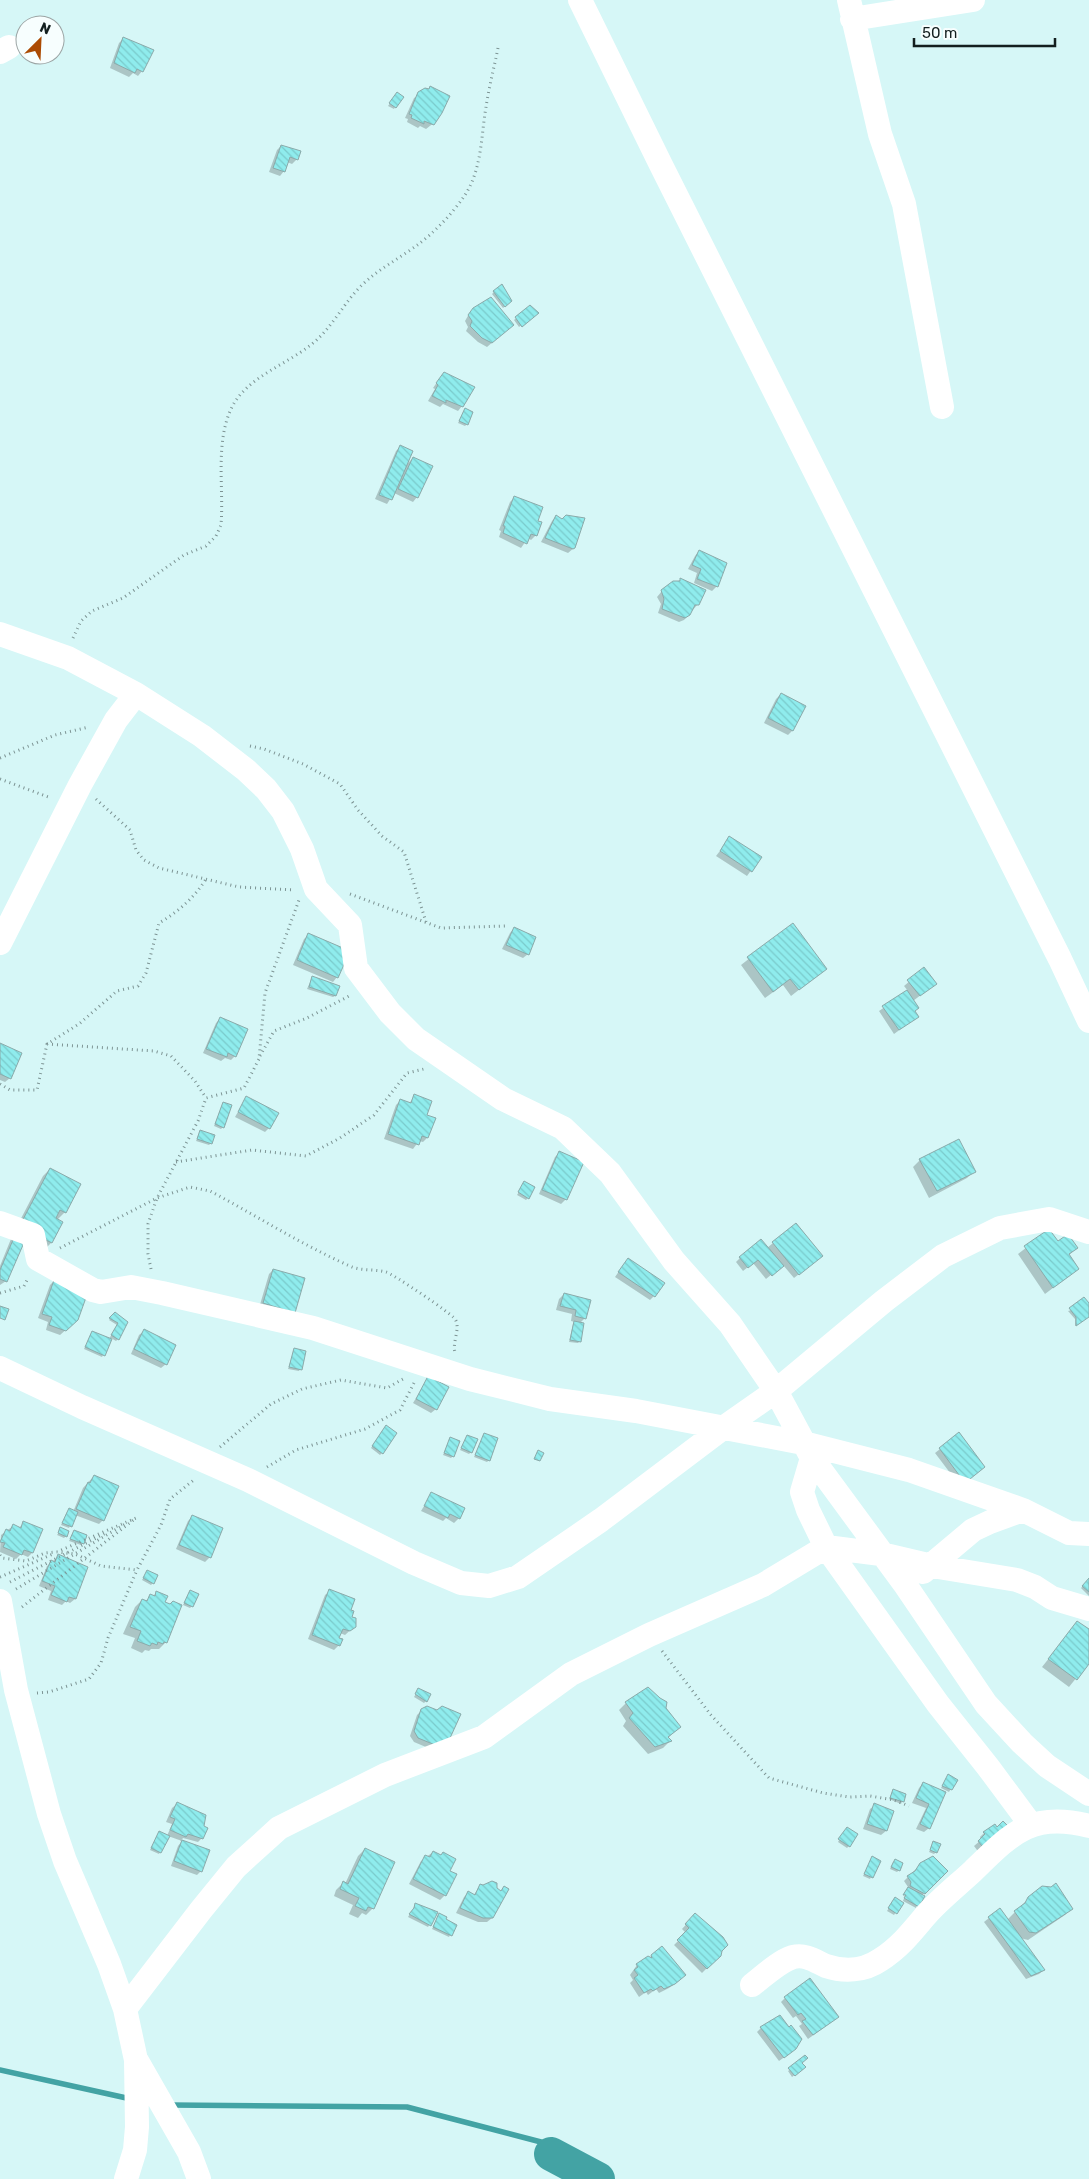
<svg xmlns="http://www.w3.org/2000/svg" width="1089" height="2179" font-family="Rubik,sans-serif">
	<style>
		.shadow { fill: #0003 }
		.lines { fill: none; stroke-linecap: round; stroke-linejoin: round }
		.stream { stroke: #43a3a4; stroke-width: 5.5 }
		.river { stroke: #43a3a4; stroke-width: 34 }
		.building { fill: url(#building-back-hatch); stroke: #8baaaa }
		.path { stroke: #7d9494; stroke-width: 3; stroke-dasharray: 1 4; stroke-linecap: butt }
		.minor { stroke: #fff; stroke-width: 24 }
	</style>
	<defs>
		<pattern id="building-back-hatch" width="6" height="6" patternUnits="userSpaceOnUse" patternTransform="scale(1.25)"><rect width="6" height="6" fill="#8feced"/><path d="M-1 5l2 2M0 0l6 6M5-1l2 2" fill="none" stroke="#7acacb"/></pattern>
	</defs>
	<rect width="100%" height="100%" fill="#d6f7f7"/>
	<path class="shadow" d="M124 38 142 71 138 76 133 73 129 77 110 68 119 43Z
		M430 88 435 122 426 129 420 126 418 128 407 122 408 119 405 118 414 98Z
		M395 96V107L394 109 388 106Z
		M281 146 297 159 292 164 287 162 284 171 280 176 269 172 277 150Z
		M494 292 509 303 503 308 492 294Z
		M530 306 537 313 519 327 514 320Z
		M469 314 508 329 487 347 478 342 466 331 468 327 465 321Z
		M440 378 462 406 458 411 443 404 440 407 428 401 435 389 433 388Z
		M465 409 467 424 465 426 458 423Z
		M400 447 406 465 413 458 417 497 413 502 394 493 387 504 375 499 396 451Z
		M514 498 536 521V535L531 540 528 538 521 548 499 537 501 531 499 530 510 502Z
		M556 516 574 548 568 553 541 542 552 521Z
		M699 551 717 586 712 591 694 583 697 573 688 569 695 556Z
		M680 580 698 604 684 620 679 622 658 613 661 604 657 597 662 591Z
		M781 694 805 706 792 731 788 735 764 723 776 699Z
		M730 838 760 858 747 876 716 856Z
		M792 925 818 975 791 996 783 985 765 998 741 965Z
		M514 928 528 954 523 958 502 949 510 933Z
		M309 935 337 977 333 982 293 965 304 939Z
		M924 969 930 988 913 1001 914 1012 917 1017 894 1034 879 1011 908 991 904 986Z
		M312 978 335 996 333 997 307 989Z
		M220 1019 235 1056 231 1060 225 1058 221 1061 203 1053 216 1023Z
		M0 1045 10 1078 5 1082 0 1080Z
		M414 1096 425 1116 434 1119 427 1138 423 1142 419 1141 413 1149 384 1139 396 1105 400 1101 409 1104Z
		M246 1098 269 1128 265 1132 235 1117Z
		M223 1103V1127L221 1129 214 1126Z
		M200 1131 211 1143 209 1145 196 1141Z
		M559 1153 566 1199 561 1204 539 1194 555 1157Z
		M920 1160 974 1171 967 1178 929 1198 913 1167Z
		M50 1169 65 1212 57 1220 61 1222 51 1243 44 1250 24 1240 6 1281 0 1285V1266L13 1234 43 1176Z
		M523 1185 528 1198 526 1200 517 1195Z
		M1049 1230 1058 1243 1077 1248 1068 1256 1078 1269 1045 1294 1018 1254Z
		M773 1243 817 1260 794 1278 783 1265 766 1279 753 1263 743 1271 736 1262 740 1258 767 1248Z
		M624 1264 654 1296 650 1300 615 1277Z
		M273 1270 294 1312 259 1308 269 1274Z
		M54 1281 77 1320 60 1335 46 1330 48 1322 38 1318 50 1285Z
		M564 1294 584 1319 580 1323V1341L578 1343 569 1342 573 1324 575 1322 571 1321 572 1314 556 1310 559 1299Z
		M1089 1305V1316L1075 1326V1319L1068 1311Z
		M115 1314 126 1322 118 1339 116 1341 111 1338 102 1357 84 1349 91 1334 109 1339 117 1325 109 1320Z
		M144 1331 166 1364 161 1368 131 1354 139 1335Z
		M294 1350 300 1369 299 1371 288 1369Z
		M429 1377 436 1409 431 1413 413 1403Z
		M384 1429 382 1453 380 1455 371 1448Z
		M959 1434 984 1467 960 1486 935 1453Z
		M484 1435 489 1460 487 1462 474 1457Z
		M467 1436 471 1452 469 1454 460 1450Z
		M450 1439 453 1456 451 1458 443 1455Z
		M94 1476 103 1520 99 1524 75 1515 69 1528 61 1525 67 1512 69 1510 73 1512 83 1488Z
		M432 1493 459 1518 454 1523 446 1518 443 1521 421 1511Z
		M192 1517 210 1557 205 1562 176 1549 188 1521Z
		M24 1522 32 1553 28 1557 21 1554 16 1559 0 1552 1 1535 13 1526 19 1528Z
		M61 1529 66 1536 64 1538 57 1535Z
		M74 1531 86 1536 81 1545 69 1541Z
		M59 1556 75 1599 70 1603 66 1601 62 1605 48 1600 51 1591 39 1586 47 1566Z
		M147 1572 153 1583 151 1585 142 1580Z
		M1089 1580V1596L1081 1588Z
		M330 1591 355 1626 345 1635 340 1633 338 1638 339 1645 334 1650 308 1639 325 1595Z
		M190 1592 192 1606 190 1608 183 1605Z
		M157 1593 164 1603 166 1642 159 1649H151L149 1651 145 1650 142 1653 131 1648 135 1638 123 1634 135 1607 142 1600 145 1601Z
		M1077 1623 1089 1631V1662L1069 1687 1042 1667Z
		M418 1690 426 1701 424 1703 414 1697Z
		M626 1703 664 1708 679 1727 668 1738 670 1741 663 1748 648 1754 623 1726 626 1721 619 1710Z
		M422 1710 440 1753 414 1742 410 1736 417 1715Z
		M946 1778 956 1780 949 1792 941 1788Z
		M923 1783 944 1793 929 1828 924 1832 916 1829 926 1808 912 1803 919 1788Z
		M893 1790 905 1794 901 1804 889 1799Z
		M177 1804 202 1827V1838L198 1842 183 1838 181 1841 209 1851 201 1871 197 1875 171 1866 178 1846 182 1841 168 1836 159 1854 150 1850 159 1832 167 1836 172 1824 166 1822 172 1808Z
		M875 1805 893 1812 886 1831 881 1835 863 1829 870 1809Z
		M997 1828 980 1854 974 1846 981 1840 980 1837 984 1833Z
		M845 1830 849 1846 847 1848 838 1842Z
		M933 1843 936 1852 934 1854 929 1852Z
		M365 1849 373 1908 366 1915 362 1913 358 1918 349 1914 353 1905 334 1896 336 1890 343 1883 345 1884 358 1856Z
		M433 1852 448 1871 445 1895 440 1900 409 1884 421 1861Z
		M872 1858 879 1861 870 1879 863 1876Z
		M893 1862 899 1870 897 1872 890 1869Z
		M921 1864 946 1871 921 1896 916 1908 903 1901 908 1887 904 1881Z
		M480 1886 492 1918 487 1922H478L456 1913 464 1897 468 1893 473 1896Z
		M1029 1898 1071 1908 1065 1915 1028 1940 1020 1938 1044 1970 1039 1974 1026 1979 984 1922 989 1918 1007 1920Z
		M893 1901 902 1903 894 1915 887 1911Z
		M415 1905 437 1913 428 1927 408 1917Z
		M438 1917 455 1925 449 1937 432 1929Z
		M691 1919 721 1950 720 1955 702 1973 674 1945 686 1933 682 1929Z
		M652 1956 680 1980 669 1988 659 1993 656 1989 648 1995 646 1992 639 1997 630 1983 633 1980 630 1975 637 1965Z
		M785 1998 833 2021 808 2039 799 2026 802 2024 796 2016 793 2018 781 2002Z
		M761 2028 790 2053 779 2061 757 2032Z
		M801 2063 803 2069 792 2077 788 2071Z"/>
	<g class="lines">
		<path class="stream" d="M0 2070 131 2099
			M170 2105 407 2107 541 2142 570 2179"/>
		<path class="river" d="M551 2154 598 2179"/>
	</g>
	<path class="building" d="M123 37 154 50 143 72 137 69 135 73 114 63Z
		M430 86 450 96 442 113 434 125 424 121V124L411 118 412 115 409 114 418 92 425 88 429 89Z
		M397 92 404 97 396 108 389 103Z
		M281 145 301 151 298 160 290 157 285 172 273 168Z
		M502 284 512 301 505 307 493 291Z
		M491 297 514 325 492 343 482 338 470 326 472 321 468 315 473 308Z
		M530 305 539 313 522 327 515 317Z
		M444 372 475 387 463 407 446 400V403L432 396 438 385 436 383Z
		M465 408 473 412 468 425 459 421Z
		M400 445 413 451 392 500 379 495Z
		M413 457 433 466 418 498 398 489Z
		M514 496 543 507 538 521 542 522 537 536 531 534 527 544 503 533 505 526H503Z
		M556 515 562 519 566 515 585 518 575 548 573 549 545 538Z
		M699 550 727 563 718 587 697 579 701 569 692 565Z
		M680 578 706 590 699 605H695L690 615 685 618 662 609 664 599 661 590 673 581H680Z
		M781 693 806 706 793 731 768 718Z
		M729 836 762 857 752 872 720 851Z
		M793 923 827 969 799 990 790 979 773 992 747 957Z
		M514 927 536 937 529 955 506 945Z
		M308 933 350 951 338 978 297 960Z
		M924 967 937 984 920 996 907 980Z
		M312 976 340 986 336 996 309 987Z
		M907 990 919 1008 915 1011 919 1017 899 1030 882 1006Z
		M220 1017 248 1029 236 1057 228 1053 227 1057 206 1049Z
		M0 1043 22 1053 11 1079 0 1074Z
		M414 1094 432 1101 427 1115 436 1118 428 1138 422 1136 419 1145 388 1134 400 1099 411 1103Z
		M246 1096 279 1113 270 1129 238 1112Z
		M223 1102 232 1105 224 1128 215 1124Z
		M200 1130 215 1135 212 1144 197 1139Z
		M959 1139 976 1172 937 1191 919 1159Z
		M559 1151 584 1162 567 1200 542 1190Z
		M50 1168 81 1184 66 1213 60 1210 56 1218 63 1222 52 1243 19 1227Z
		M524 1181 535 1187 529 1199 518 1192Z
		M796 1223 823 1256 799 1275 772 1242Z
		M1049 1229 1058 1241 1068 1234 1078 1248 1069 1254 1079 1269 1053 1288 1024 1246Z
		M16 1233 26 1238 7 1282 0 1279V1270Z
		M761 1239 784 1266 772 1276 758 1260 748 1268 739 1257Z
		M628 1258 665 1283 655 1297 618 1272Z
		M273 1269 305 1278 295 1313 263 1303Z
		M54 1280 88 1292 78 1320 66 1331 49 1325 52 1317 42 1314Z
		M564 1293 591 1300 586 1319 575 1316 576 1310 560 1306Z
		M1084 1297 1089 1303V1317L1076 1326V1317L1069 1308Z
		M0 1306 9 1309 5 1320 0 1318Z
		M115 1312 128 1322 119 1340 111 1335 118 1323 109 1318Z
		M574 1321 584 1323 581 1342 570 1340Z
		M144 1329 176 1345 167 1365 134 1349Z
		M92 1331 112 1339 105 1356 85 1347Z
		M294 1348 306 1351 302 1370 289 1367Z
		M428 1376 449 1387 437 1410 416 1399Z
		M386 1425 397 1433 383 1454 372 1446Z
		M959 1432 985 1467 965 1483 939 1448Z
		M484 1433 498 1438 490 1461 475 1455Z
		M467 1435 478 1439 472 1453 461 1448Z
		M450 1437 460 1441 454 1457 444 1453Z
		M538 1450 544 1453 540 1461 534 1459Z
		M94 1475 119 1486 104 1521 76 1509 88 1482 90 1483Z
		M431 1492 465 1508 460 1519 450 1514 448 1518 424 1506Z
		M69 1508 78 1512 72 1527 62 1523Z
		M192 1515 223 1528 211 1558 179 1545Z
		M23 1521 43 1529 33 1553 24 1550 22 1555 3 1547 5 1543 0 1542 6 1529 10 1531 13 1524 21 1528Z
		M60 1527 69 1531 67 1537 58 1533Z
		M74 1530 87 1535 84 1544 70 1539Z
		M58 1554 88 1567 76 1599 69 1597 67 1602 51 1595 55 1586 42 1581 51 1560 55 1562Z
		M147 1570 158 1575 154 1584 143 1578Z
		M1089 1578V1592L1082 1586Z
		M329 1589 355 1599 351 1610 354 1611 352 1617 356 1618V1627L350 1631 343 1629 339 1638 343 1639 340 1646 312 1635Z
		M190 1590 199 1594 193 1607 184 1603Z
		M156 1591 168 1596 165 1602 170 1604 173 1601 182 1605 167 1643 164 1642 163 1644 158 1642 157 1645 152 1643 150 1646 137 1641 141 1631 130 1627 142 1599 147 1601 150 1594 155 1596Z
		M1077 1621 1089 1629V1664L1077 1680 1048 1659Z
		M648 1687 660 1698 667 1702 666 1708 681 1727 668 1737 672 1741 655 1747 629 1718 633 1713 625 1702Z
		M418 1688 431 1694 427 1702 415 1694Z
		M427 1706 437 1710 442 1706 461 1714 445 1749 418 1738 414 1731 421 1709Z
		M948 1774 958 1780 952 1790 942 1786Z
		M923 1782 946 1792 930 1829 920 1824 929 1804 916 1798Z
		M893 1789 906 1794 904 1802 890 1798Z
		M177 1802 206 1815 204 1826 208 1828 203 1839 188 1834 186 1837 170 1830 175 1819 170 1817Z
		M874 1803 894 1811 887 1831 867 1824Z
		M1003 1821 1012 1830 985 1850 978 1841 985 1834 983 1832 995 1824 997 1827Z
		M847 1827 858 1834 850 1847 838 1839Z
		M159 1831 170 1836 161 1853 151 1848Z
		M182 1840 210 1850 202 1872 174 1861Z
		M933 1841 941 1844 937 1853 930 1850Z
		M365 1848 395 1862 374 1909 368 1907 366 1911 355 1906 359 1898 340 1889 343 1881 348 1884Z
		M433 1851 441 1855 443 1852 456 1859 450 1871 457 1874 446 1896 413 1879 425 1855 430 1857Z
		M872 1856 881 1861 873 1878 864 1874Z
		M933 1856 948 1871 925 1894 910 1886 911 1882 907 1876 915 1871 920 1863Z
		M895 1859 903 1863 900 1871 891 1867Z
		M492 1881 497 1883V1888L501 1891 504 1886 509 1889 493 1918H483L460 1908 468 1891 475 1895 480 1884 483 1885Z
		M1056 1883 1073 1909 1036 1933 1029 1932 1014 1911 1025 1903 1028 1897 1042 1886 1051 1887Z
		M908 1887 925 1896 919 1907 904 1898 906 1895H903Z
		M895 1897 904 1903 897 1914 888 1908Z
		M415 1903 438 1912 431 1926 409 1914 414 1908Z
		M1000 1908 1045 1970 1031 1976 988 1917Z
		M439 1913 447 1917 446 1919 457 1925 452 1936 433 1927Z
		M695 1913 723 1937 728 1945 722 1951 721 1956 707 1969 677 1940 689 1928 685 1924Z
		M662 1946 686 1975 675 1984 664 1989 661 1986 653 1991 651 1989 644 1993 634 1978 638 1975 634 1970 638 1967 636 1964 648 1956 652 1958 651 1955Z
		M810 1978 839 2017 813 2035 802 2021 806 2019 801 2013 798 2015 784 1997Z
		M780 2015 789 2027 791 2025 802 2039 796 2049 784 2058 760 2027Z
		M805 2055 808 2058 802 2063 806 2067 795 2076 788 2068Z"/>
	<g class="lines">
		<path class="path" d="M73 638 81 621 92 611 123 598 184 555 206 546 216 536 221 525C224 488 215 444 231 409 245 378 286 365 312 344 333 327 344 302 363 284 379 269 398 259 416 246 433 234 453 213 465 195 482 169 481 136 486 107 489 87 494 68 498 48
			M250 746 264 749 303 764 340 784 358 810 382 836 404 852 426 922
			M0 758 55 735 89 727
			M0 779 51 798
			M96 799 130 830 136 850 144 860 159 868 239 887 294 890
			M350 894 441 928 505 926
			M47 1044 154 1051 171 1056 195 1081 206 1098
			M260 1056 274 1031 307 1018 351 995
			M0 1084 10 1090H37L47 1044 79 1024 117 991 138 986 146 973 159 923C178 912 194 898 206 879
			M176 1162 252 1150 306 1156 340 1138 374 1115 407 1073 424 1069
			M60 1248 157 1198 190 1187 210 1191C257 1216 302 1245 352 1267 363 1271 375 1269 386 1272 393 1274 451 1313 455 1319 461 1328 452 1342 455 1352
			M151 1269 148 1254V1224L157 1198 198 1121 206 1098 244 1088 259 1059 265 993 299 900
			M0 1293 24 1286 28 1278
			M220 1447 271 1404 302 1389 341 1380 387 1388 403 1379
			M267 1467 296 1450 365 1429 400 1410 414 1383
			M0 1555 2 1558 26 1561 45 1553 57 1552 75 1554 101 1566 137 1570 161 1525 170 1499 195 1479
			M0 1577 53 1554
			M10 1582 106 1533
			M16 1589 125 1524
			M22 1607 136 1518 59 1551
			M662 1651 711 1715 769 1778 823 1793 849 1797 870 1796 894 1800 909 1806
			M37 1693 49 1692 89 1679 101 1663 108 1638 137 1570"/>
		<path class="minor" d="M580 0 661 165 1060 959 1089 1021
			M849 0 880 134 904 204 942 407
			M852 19 973 0
			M0 52 9 47
			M0 634 68 658 136 694 202 736 246 770 266 789 283 811 302 849 316 889 350 925 356 968 390 1013 416 1039 503 1099 563 1128 610 1173 674 1261 730 1324 776 1391 812 1458 906 1586 986 1704 1022 1743 1047 1766 1089 1794
			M0 943 80 785 116 720 136 694
			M0 1223 33 1235 38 1259 93 1290 101 1292 131 1287 162 1293 313 1328 470 1379 550 1399 636 1411 803 1443 909 1470 1023 1510 1069 1533 1089 1534
			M0 1368 82 1407 248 1480 414 1563 461 1583 489 1586 518 1577 601 1520 723 1428 776 1391 884 1301 943 1256 1000 1228 1049 1219 1089 1232
			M812 1458 802 1492 808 1510 826 1547 938 1704 988 1767 1031 1825
			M923 1572 973 1530 990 1522 1023 1510
			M0 1601 16 1690 49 1814 65 1861 109 1964 125 2009 136 2060 137 2127 135 2150 126 2179
			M752 1985C765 1975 778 1962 793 1957 806 1954 815 1961 826 1966 844 1972 864 1971 880 1960 899 1948 912 1932 926 1915 940 1899 958 1885 973 1871 1012 1833 1032 1811 1089 1826
			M125 2009 201 1910 236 1867 279 1828 385 1775 484 1737 571 1674 649 1635 763 1585 826 1547 881 1554 932 1566 1017 1580 1035 1587 1052 1598 1089 1609
			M137 2061 189 2152 199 2179"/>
	</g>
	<g transform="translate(40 40) rotate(24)"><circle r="24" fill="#f7fefe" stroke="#9ca5a5"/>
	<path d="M0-4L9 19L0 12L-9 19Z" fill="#ac4b03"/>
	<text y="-8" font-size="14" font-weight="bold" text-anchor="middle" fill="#131f1f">N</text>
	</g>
	<path d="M914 38v8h141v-8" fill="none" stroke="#131f1f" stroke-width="2.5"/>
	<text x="922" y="38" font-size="15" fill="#131f1f" stroke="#f7fefe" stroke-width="4" paint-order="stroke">50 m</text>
</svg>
